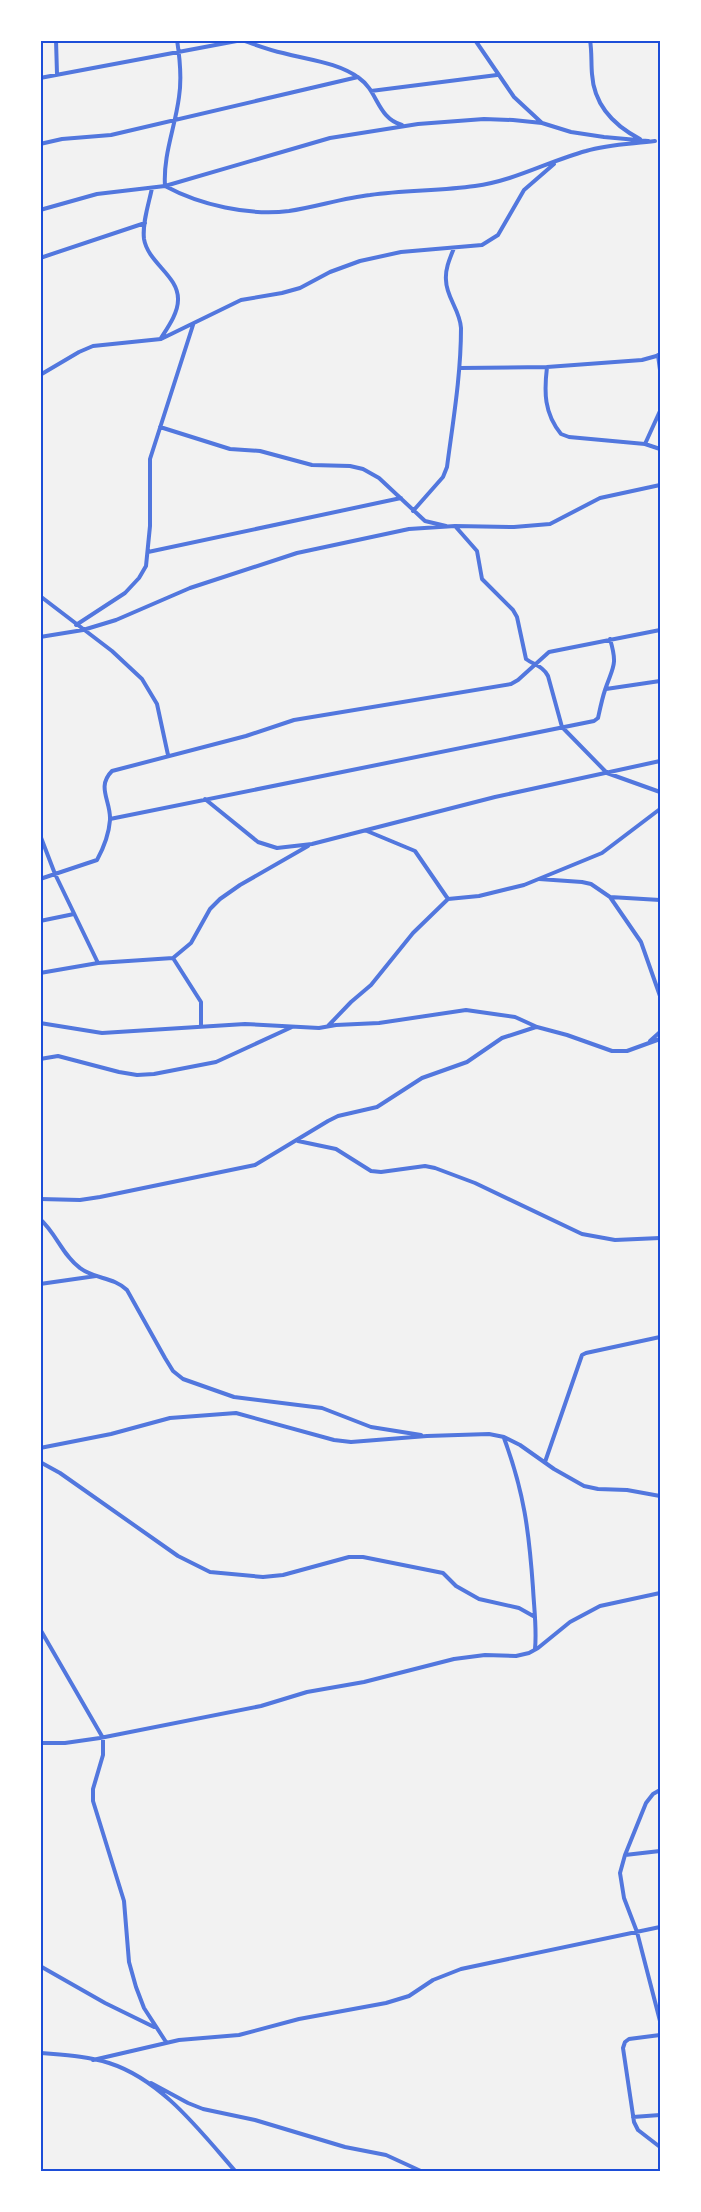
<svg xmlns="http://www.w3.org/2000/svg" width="701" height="2212" font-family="'Libre Baskerville',serif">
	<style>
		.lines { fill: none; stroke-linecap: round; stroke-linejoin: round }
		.minor { stroke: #5277de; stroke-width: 4 }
		.neatline { fill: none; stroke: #1d4ed8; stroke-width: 2 }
	</style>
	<rect width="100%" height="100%" fill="#f2f2f2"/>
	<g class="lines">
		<path class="minor" d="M56 40 57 74
			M177 40C180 59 182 78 179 97 175 128 163 155 165 186 200 205 249 216 289 211 316 207 343 198 370 195 405 190 440 191 475 186 514 181 549 161 586 151 608 144 632 144 655 141
			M242 40C256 45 269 50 283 53 308 60 337 62 359 78 378 91 377 118 402 125
			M475 40 514 97 542 123
			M590 40C592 52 591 63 592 74 594 105 613 125 640 139
			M40 78 242 40
			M371 91 497 75
			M40 144 62 139 111 135 358 77
			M152 188C149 203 142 223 144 239 148 263 179 276 178 300 178 313 168 327 161 338
			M40 210 97 194 165 186 330 138 418 124 484 119 513 120 542 123 571 132 604 137 648 141
			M40 258 145 223
			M658 355 660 370
			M547 367C544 392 544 413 561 434L569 437 645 444 660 449
			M460 368 547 367 642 360 660 355
			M40 375 79 352 93 346 161 339 241 300 282 293 300 288 330 272 360 261 401 252 482 245 498 235 524 190 554 164
			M160 427 230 449 260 451 312 465 350 466 363 469 379 478 425 521 446 526
			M645 444 660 411
			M413 511 443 477 447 467C453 421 461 375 461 328 460 310 446 297 446 280 445 269 450 258 454 248
			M455 526 477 551 482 579 513 610 517 617 526 659C534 665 543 666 548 676L562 727 607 773 660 792
			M148 552 401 498
			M40 596 112 651 142 679 157 704 168 755
			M76 625 125 593 139 578 146 566 150 526V459L193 325
			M40 637 83 630 116 620 190 588 297 553 409 529 455 526 514 527 550 524 600 498 660 485
			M606 689 660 681
			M205 799 258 842 277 848 312 844 495 797 660 761
			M110 819 594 721 598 718C600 709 602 699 605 690 613 666 618 666 610 639
			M367 831 415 851 448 899
			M40 835 55 874 98 963
			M40 879 97 860C103 849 109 833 110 820 111 801 96 787 112 771L246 736 294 720 511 684 518 680 549 652 660 630
			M539 879 582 882 591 884 610 897 641 942 660 996
			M610 897 660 900
			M40 921 74 914
			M173 958 201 1002V1026
			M40 973 98 963 173 958 191 943 210 909 220 899 240 885 308 846
			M40 1023 102 1033 245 1024 319 1028 336 1025 379 1023 466 1010 515 1017 537 1027 567 1035 612 1051H627L660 1039
			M328 1026 351 1002 371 985 413 933 448 899 479 896 524 885 602 853 660 809
			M650 1041 660 1032
			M40 1059 58 1056 119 1072 137 1075 154 1074 216 1062 292 1027
			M298 1141 336 1149 371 1171 381 1172 425 1166 435 1168 475 1183 582 1234 615 1240 660 1238
			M40 1199 80 1200 100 1197 255 1165 328 1121 338 1116 377 1107 422 1078 467 1062 502 1038 536 1027
			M40 1219C56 1233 63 1256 80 1268 94 1279 114 1277 127 1290L165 1358 173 1371 183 1379 234 1397 322 1408 371 1427 421 1435
			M40 1284 96 1276
			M504 1438C524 1492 529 1531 533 1588 534 1608 537 1629 535 1649
			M40 1448 111 1434 170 1418 236 1413 334 1440 351 1442 427 1436 489 1434 504 1437 520 1445 554 1469 584 1486 598 1489 627 1490 660 1496
			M40 1462 60 1473 178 1556 210 1572 263 1577 283 1575 349 1557H363L443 1573 456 1586 479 1599 519 1608 535 1617
			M545 1462 582 1355 586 1353 660 1337
			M40 1629 103 1738V1755L93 1789V1801L124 1901 129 1962 136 1987 144 2008 166 2042
			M40 1743H65L100 1738 261 1706 307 1692 364 1682 454 1659 485 1655 516 1656 529 1653 538 1648 570 1622 600 1606 660 1593
			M660 1790 653 1794 646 1803 625 1855 620 1873 624 1898 637 1932 660 2021
			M625 1855 660 1851
			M40 1966 105 2003 154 2027
			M660 2035 629 2039 625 2042 623 2048 634 2122 638 2130 660 2147
			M40 2053C63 2055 87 2056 109 2063 162 2080 200 2131 236 2172
			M93 2060 179 2040 239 2035 299 2019 386 2003 409 1996 433 1980 461 1969 660 1927
			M151 2083 188 2103 203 2109 255 2120 345 2147 386 2155 423 2172
			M633 2117 660 2115"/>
	</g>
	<rect width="701" height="2212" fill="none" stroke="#ffffff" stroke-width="84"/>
	<rect x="42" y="42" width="617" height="2128" class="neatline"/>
</svg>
